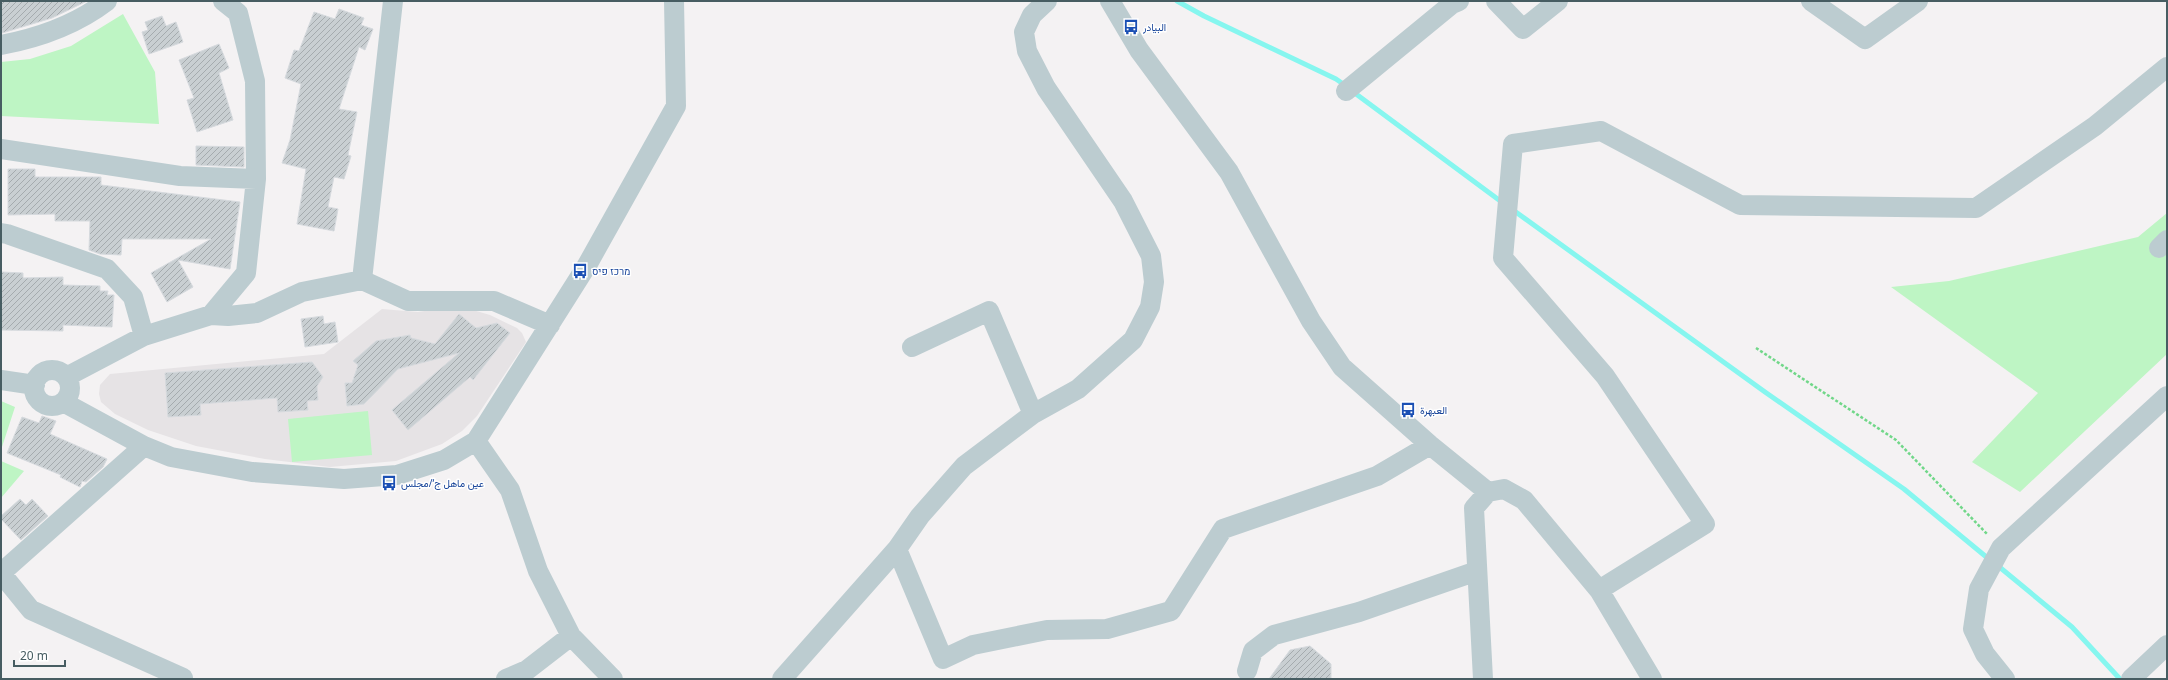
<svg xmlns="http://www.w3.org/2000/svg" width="2168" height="680" font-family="'Noto Sans',Vazirmatn,Heebo,sans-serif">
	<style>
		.education { fill: #e6e3e5 }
		.green { fill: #bef5c4 }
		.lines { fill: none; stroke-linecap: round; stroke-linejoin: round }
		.stream { stroke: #86f6ef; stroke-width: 5 }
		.building { fill: url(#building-hatch); stroke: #d6dade }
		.path { stroke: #71d789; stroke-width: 2.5; stroke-dasharray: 3 2; stroke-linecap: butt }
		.minor { stroke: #bcccd0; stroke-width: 20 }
		.labels { text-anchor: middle; stroke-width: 3; stroke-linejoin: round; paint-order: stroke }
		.transit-label { font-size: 10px; fill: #164399; stroke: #fff; text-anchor: start }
	</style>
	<defs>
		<pattern id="building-hatch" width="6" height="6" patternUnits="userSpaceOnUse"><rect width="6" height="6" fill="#c9cfd2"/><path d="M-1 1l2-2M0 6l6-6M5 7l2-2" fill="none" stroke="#a5abae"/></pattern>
	</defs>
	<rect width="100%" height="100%" fill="#f4f2f3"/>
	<path class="education" d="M444 308H466L490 315 517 328 522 333 526 342 477 416 462 431 442 444 396 461 330 467 265 459 196 446 148 430 115 414 101 402 99 394 100 385 110 374 324 354 382 309 418 312Z"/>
	<path class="green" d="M123 14 155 72 159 124 1 116V62L30 59 71 46Z
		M2167 213V354L2020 492 1972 462 2038 393 1891 287 1949 281 2138 237Z
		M1 401 15 407 1 450Z
		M368 411 372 455 292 462 288 419Z
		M1 461 24 471 1 498Z"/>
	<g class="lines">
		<path class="stream" d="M1177 1 1204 16 1336 79 1346 86
			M1352 91 1503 203
			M1513 210 1765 392 1904 489 1990 560
			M1997 565 2072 627 2120 679"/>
	</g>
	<path class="building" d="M1 1H87L52 18 2 33Z
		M339 9 364 18 361 25 373 29 365 50 359 47 339 109 357 112 348 155 351 156 344 179 334 177 328 207 338 209 334 231 297 224 306 169 282 163 290 140 301 84 285 78 294 50 299 51 314 12 335 19Z
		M162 16 166 26 176 22 183 42 149 54 142 32 148 30 145 22Z
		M219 44 229 68 219 73 233 120 197 132 187 100 194 98 179 60Z
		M196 146 244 147V167L196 165Z
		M8 169H35V177H101V185L240 202 230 269 178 260 193 287 167 302 151 273 211 239H122L121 255 100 254 89 250 90 221H55V214L8 215Z
		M1 272 23 273V278L63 277V285L100 286V291H108L107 295H114L112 327 63 325V331L1 330Z
		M459 314 476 328 497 323 510 333 473 380 470 377 408 430 392 410 459 353 398 369 364 404 347 406 345 383H352L358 365 353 361 376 341 410 335 411 338 435 344Z
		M323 316 324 324 335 322 338 342 305 347 301 319Z
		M312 362 323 377 317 386 318 400 307 401 308 410 278 412 277 398 200 404 201 415 168 417 165 373Z
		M42 416 56 421 50 434 107 459 103 467 86 482 82 481 80 487 60 477 61 475 7 453 22 417 39 423Z
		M20 499 26 505 32 499 48 516 21 540 1 519V516Z
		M1310 646 1331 664V679H1269L1290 650Z"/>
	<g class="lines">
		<path class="path" d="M1756 348 1896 440 1988 535"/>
		<path class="minor" d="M1110 1 1139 50 1229 172 1311 321 1342 367 1430 445 1488 492 1504 489 1524 500 1599 590 1652 679
			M1496 1 1523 29 1558 1
			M1811 1 1865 39 1918 1
			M1 45C38 38 77 24 107 1
			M1346 91 1452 4 1459 1
			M1 149 180 176 256 179
			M1 233 7 234 107 269 133 297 144 336
			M2159 248 2167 240
			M362 280 393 1
			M211 315 228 316 257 313 302 292 362 280 408 301H494L550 325
			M912 347 989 311 1033 414 1078 389 1133 340 1150 307 1154 282 1151 256 1123 201 1046 88 1027 51 1024 32 1032 15 1047 1
			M34 388a18 18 0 1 1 36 0a18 18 0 1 1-36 0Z
			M66 377 144 336 211 315 246 273 256 179 255 81 238 13 223 1
			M1 380 35 385
			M63 402 144 446 171 457 252 472 344 479 397 475 444 460 476 441 586 267 676 106 674 1
			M1033 414 964 466 920 516 897 549 943 659 973 645 1047 630 1107 629 1171 611 1223 529 1377 476 1430 445
			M476 441 510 490 538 571 571 636 613 679
			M1 573 31 610 183 678
			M1 573 144 446
			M1599 590 1705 524 1605 376 1503 258 1513 144 1601 131 1740 205 1976 208 2095 126 2167 67
			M1247 671 1253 651 1274 635 1359 612 1477 571
			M506 679 527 670 571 636
			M782 679 897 549
			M1483 679 1474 508 1488 492
			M2005 679 1985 654 1973 629 1979 589 2001 548 2167 396
			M2131 679 2167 645"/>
	</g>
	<defs>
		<symbol id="bus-bare" viewBox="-9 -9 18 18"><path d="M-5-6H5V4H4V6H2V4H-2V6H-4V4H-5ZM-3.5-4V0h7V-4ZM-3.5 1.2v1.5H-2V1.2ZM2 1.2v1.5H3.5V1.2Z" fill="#1a4fb4" stroke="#fff" stroke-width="2.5" paint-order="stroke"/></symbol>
	</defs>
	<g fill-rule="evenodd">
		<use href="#bus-bare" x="1120" y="16" width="22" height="22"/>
		<use href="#bus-bare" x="569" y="260" width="22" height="22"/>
		<use href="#bus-bare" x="1397" y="399" width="22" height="22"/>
		<use href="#bus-bare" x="378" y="472" width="22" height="22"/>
	</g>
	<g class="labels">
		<g class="transit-label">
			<text x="1143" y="31">البيادر</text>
			<text x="592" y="275">מרכז פיס</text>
			<text x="1420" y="414">العبهرة</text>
			<text x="401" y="487">عين ماهل ج‘/مجلس</text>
		</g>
	</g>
	<rect width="2168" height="680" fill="none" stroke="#475d62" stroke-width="4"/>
	<path d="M14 660v6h51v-6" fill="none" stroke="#475d62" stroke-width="2"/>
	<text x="20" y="660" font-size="12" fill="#475d62" stroke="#ffffff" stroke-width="3" paint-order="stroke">20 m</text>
</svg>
